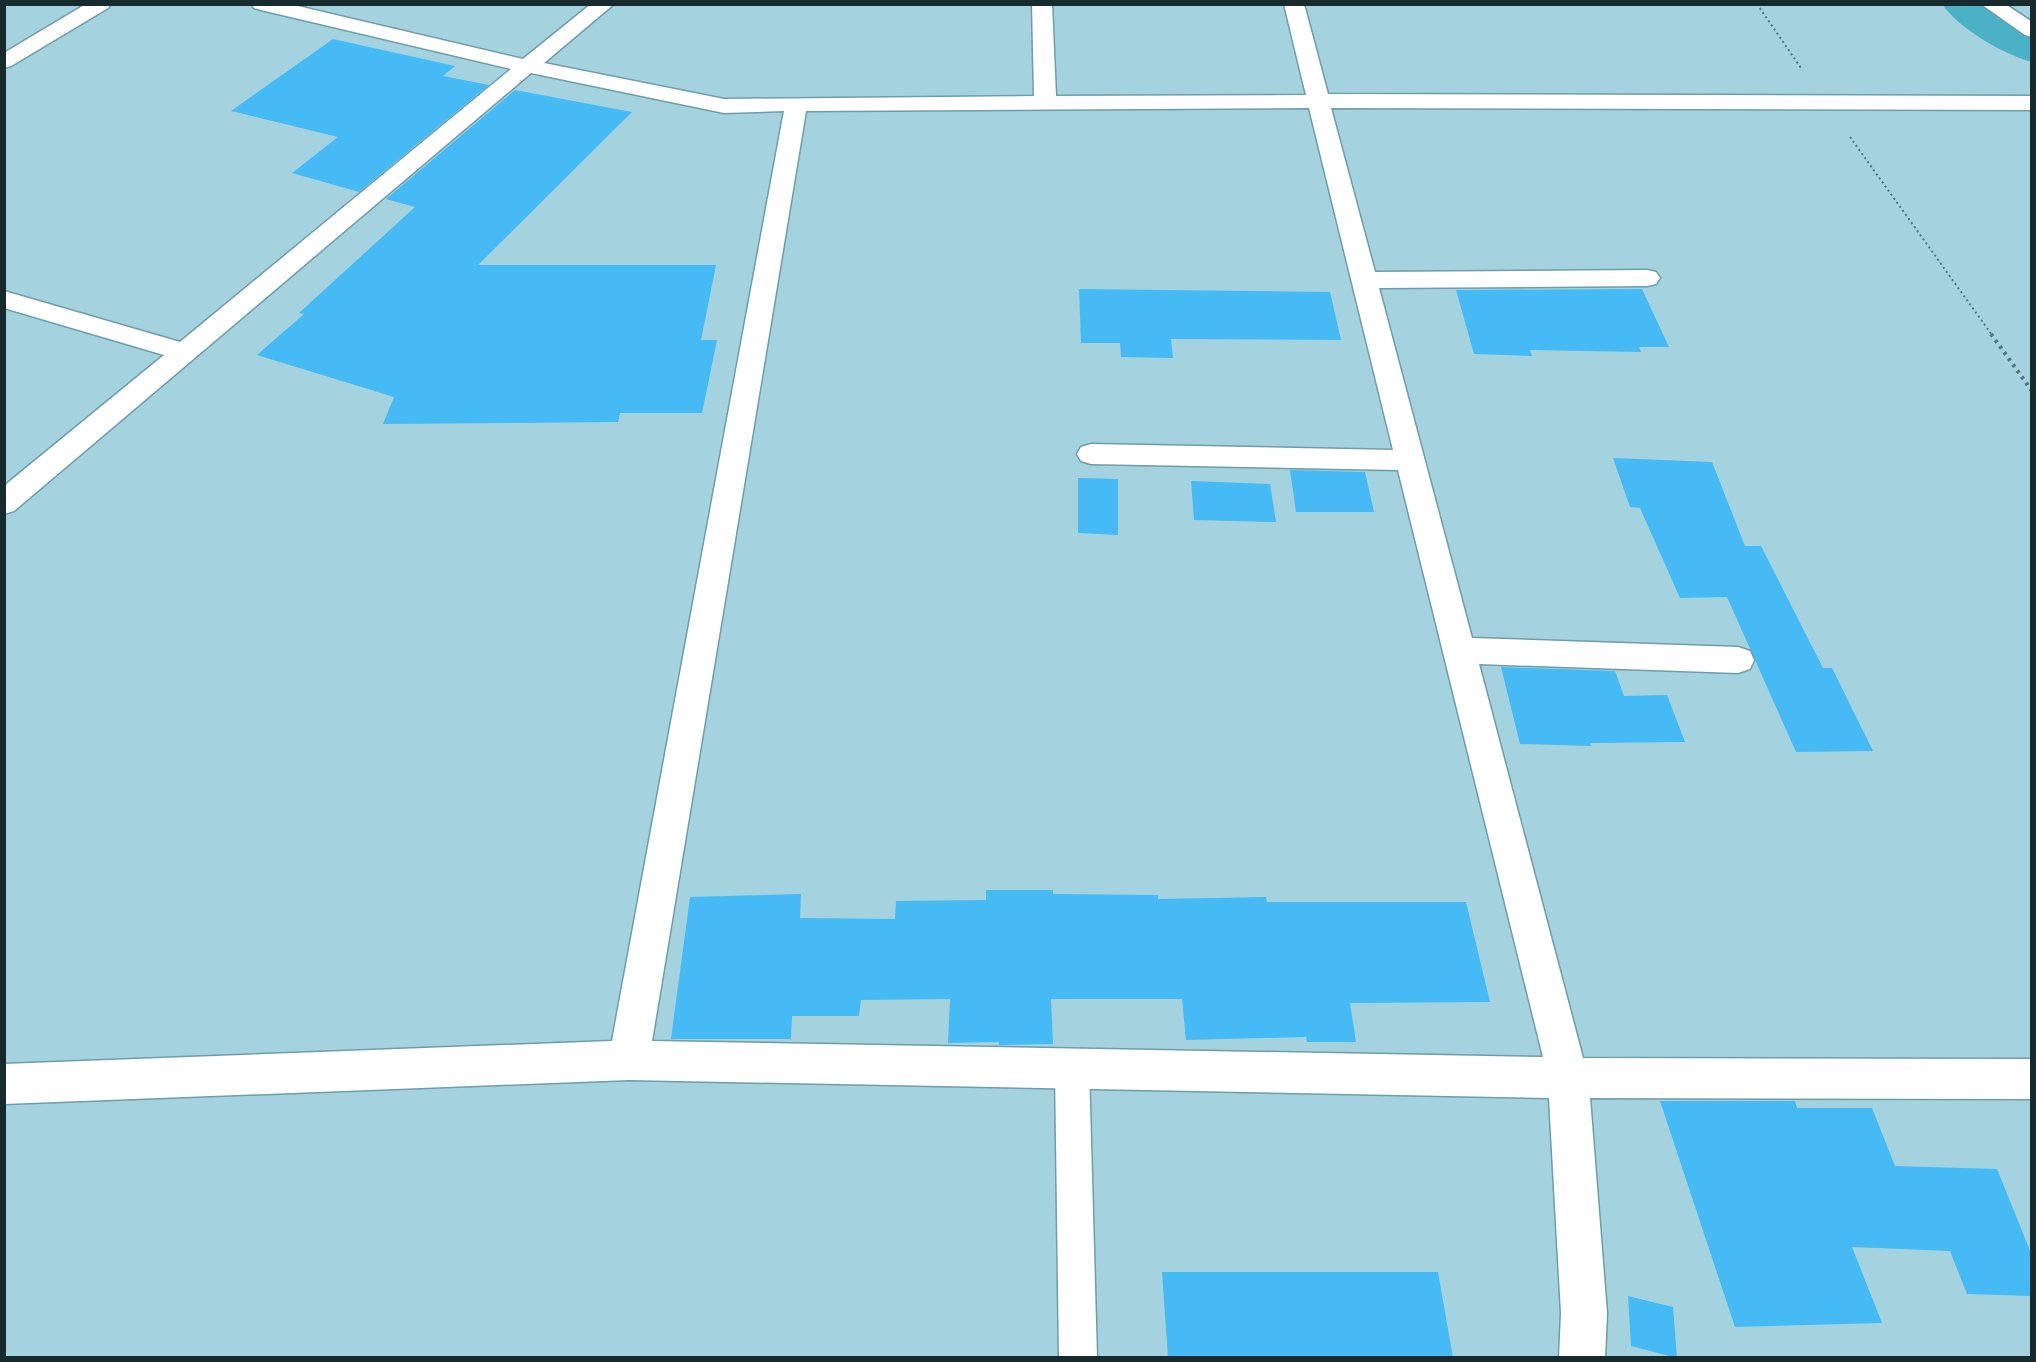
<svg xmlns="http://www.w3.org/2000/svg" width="2036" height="1362" font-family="'Open Sans',sans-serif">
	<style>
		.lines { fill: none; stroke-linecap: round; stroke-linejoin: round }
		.river { fill: #4bb1c7; fill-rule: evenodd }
		.building { fill: #45baf4 }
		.lane-casing { stroke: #6f9da8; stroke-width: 3 }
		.street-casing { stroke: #6f9da8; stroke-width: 3 }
		.path-far1 { stroke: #56767e; stroke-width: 2; stroke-dasharray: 2 3; stroke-linecap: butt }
		.path { stroke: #56767e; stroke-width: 4; stroke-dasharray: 3 4.5; stroke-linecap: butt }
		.lane { fill: #fff; fill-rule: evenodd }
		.street { fill: #fff; fill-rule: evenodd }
	</style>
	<rect width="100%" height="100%" fill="#a4d3df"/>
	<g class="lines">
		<path class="river" d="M1942 4H2008L2032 20V62C2004 55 1958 28 1942 4Z"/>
	</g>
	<path class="building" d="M333 39 455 66 443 76 489 85 359 192 292 173 338 137 231 111Z
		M515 90 632 112 478 265H716L701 340H717L702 413H620L618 422 383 424 394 397 257 355 304 314 299 313 415 207 386 199Z
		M1079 289 1330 292 1341 340 1171 339 1173 358 1121 357 1120 343H1081Z
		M1642 289 1669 347H1639L1641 352 1530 350 1532 356 1474 354 1456 290Z
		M1613 458 1712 462 1745 546H1761L1823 668H1832L1873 751 1796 752 1727 597 1680 598 1640 508 1630 507Z
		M1290 470 1365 472 1374 512H1296Z
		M1078 478 1118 479V535L1078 533Z
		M1191 481 1270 484 1276 522 1194 520Z
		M1501 667 1615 671 1624 696 1667 695 1685 742 1590 743 1591 746 1520 744Z
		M986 890H1053V894L1158 895V899L1266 897 1267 902H1466L1490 1002 1350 1003 1356 1042H1307L1306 1037 1186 1040 1182 999H1051L1053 1044 999 1045V1042L948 1043 950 999 861 1000 859 1016H792L791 1039H671L690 897 801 894 800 918 895 919 896 901 986 900Z
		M1660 1101H1795L1797 1108H1872L1895 1166 1997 1169 2031 1253V1296L1967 1294 1950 1251 1852 1247 1882 1323 1735 1327Z
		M1162 1272H1438L1453 1358H1168Z
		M1628 1296 1673 1307 1677 1358 1631 1346Z"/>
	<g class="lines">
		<defs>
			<path id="lane" d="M1072 1052 1084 1056 1089 1068 1097 1358H1059L1055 1068 1060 1056Z"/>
			<path id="street" d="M86 4H111L108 8 11 66 4 68V53Z
				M251 4H289L523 59 591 4H614L544 63 724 99 1034 96 1032 4H1052L1056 96 1306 95 1284 4H1304L1328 94 2032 96V110L1331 108 1375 272 1647 270 1656 272 1660 278 1656 284 1647 286 1379 288 1472 638 1738 647 1750 651 1754 660 1750 669 1738 673 1479 664 1583 1058 2032 1059V1099L1590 1098 1607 1313 1605 1358H1559L1561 1313 1549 1098 629 1080 4 1104V1064L612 1041 784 111 724 113 531 73 14 511 4 514V486L164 355 4 308V291L180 342 511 69 261 10 254 8ZM1309 108 1393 450 1091 444 1081 447 1077 454 1081 461 1091 464 1398 470 1543 1057 652 1041 806 111Z
				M1981 4H2005L2032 22V37L2025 35Z"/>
		</defs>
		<use href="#lane" class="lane-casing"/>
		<use href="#street" class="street-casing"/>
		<path class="path-far1" d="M1757 4 1801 68
			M1850 137 1992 335"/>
		<path class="path" d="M1991 334 2032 391"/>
		<use href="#lane" class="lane"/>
		<use href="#street" class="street"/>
	</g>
	<rect width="2036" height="1362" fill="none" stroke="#172a2e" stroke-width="12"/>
</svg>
